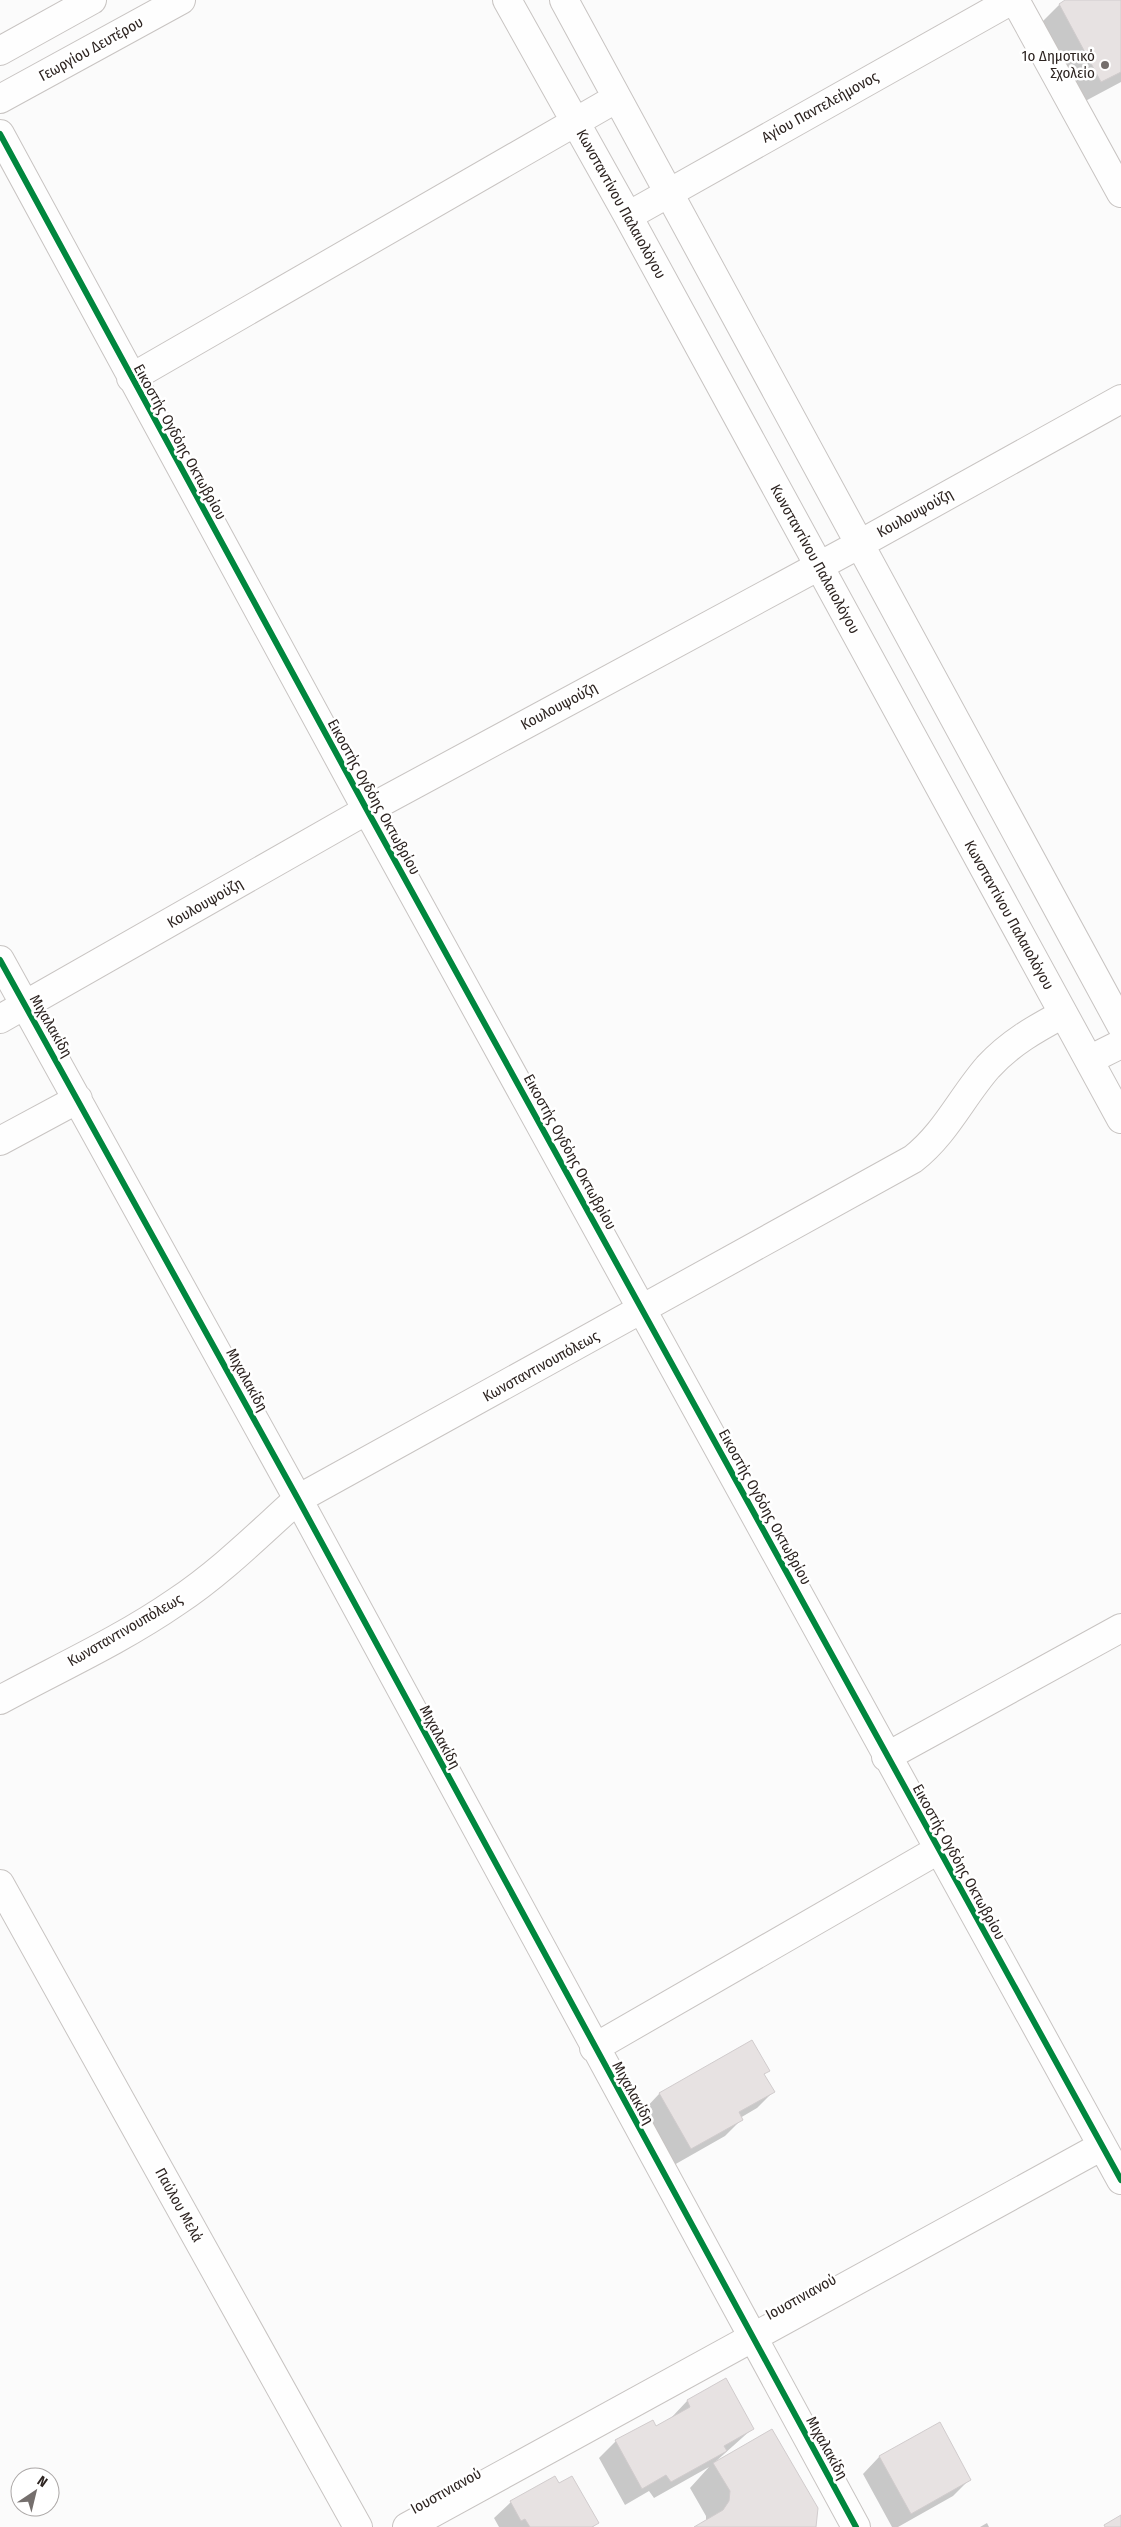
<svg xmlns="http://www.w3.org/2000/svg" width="1121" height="2527" font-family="'Fira Sans Condensed',sans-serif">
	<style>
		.shadow { fill: #0003 }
		.building { fill: #e7e2e2; stroke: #d1cccd }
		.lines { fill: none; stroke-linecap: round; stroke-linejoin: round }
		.minor-casing { stroke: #c8c4c2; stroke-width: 30 }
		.minor { stroke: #fefefe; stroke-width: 28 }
		.cycleway-casing { stroke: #fff; stroke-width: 9 }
		.cycleway { stroke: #00873e; stroke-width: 6 }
		.poi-dot { fill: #756f6d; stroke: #fff; stroke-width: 2 }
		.labels { text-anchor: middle; stroke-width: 5; stroke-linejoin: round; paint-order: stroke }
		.street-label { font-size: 15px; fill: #2d2421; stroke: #fff }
		.poi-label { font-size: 15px; fill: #2d2421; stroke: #fff; text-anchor: end }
	</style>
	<rect width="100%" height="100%" fill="#fbfbfb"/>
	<path class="shadow" d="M1068 0H1121V82L1076 106 1035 29 1059 5Z
		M752 2042 768 2071 763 2075 773 2092 757 2108 740 2118 741 2120 725 2136 674 2165 643 2111 659 2094Z
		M725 2380 752 2429 714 2463 814 2527H696L706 2521V2516L690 2488 709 2467 654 2498 649 2491 625 2505 599 2458 616 2441 652 2421 656 2428 671 2418 687 2401Z
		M939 2424 970 2479 953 2496 898 2527H892L863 2474 879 2457Z
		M559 2485 598 2522 593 2527H499L494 2518 511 2502Z
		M987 2523 989 2527H980Z"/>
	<path class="building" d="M1065 0H1121V72L1101 82 1059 4Z
		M752 2040 770 2071 764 2074 775 2092 739 2112 743 2120 691 2149 659 2093Z
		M726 2378 754 2429 724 2446 727 2451 671 2482 666 2475 642 2489 615 2440 653 2420 656 2426 690 2407 687 2400Z
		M940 2422 971 2480 911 2514 879 2456Z
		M772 2429 818 2508 816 2527H694L723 2510 729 2501 730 2491 713 2463Z
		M555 2476 559 2483 572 2476 599 2523 592 2527H530L525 2519 521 2521 510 2501Z
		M1121 2515V2527H1105L1104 2525Z"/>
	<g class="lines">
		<defs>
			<path id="minor" d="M507 0 628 216 1121 1119
				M564 0 1121 1025
				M1015 0 1121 193
				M0 51 92 0
				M0 99 181 0
				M0 134 367 810 1121 2180
				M628 216 1012 0
				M131 378 617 98
				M0 960 298 1499 856 2527
				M0 1019 367 810 858 545 1121 399
				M1089 1060 1121 1044
				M0 1141 78 1099
				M0 1700C59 1668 121 1640 176 1602 220 1573 259 1534 298 1499L913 1159C946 1133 961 1098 988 1067 1010 1043 1035 1029 1063 1014
				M886 1757 1121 1628
				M0 1884 358 2527
				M594 2048 938 1850
				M407 2527 1102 2146"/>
		</defs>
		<use href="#minor" class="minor-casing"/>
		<use href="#minor" class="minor"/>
		<defs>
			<path id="cycleway" d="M0 134 367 810 1121 2180
				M0 960 298 1499 856 2527"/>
		</defs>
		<use href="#cycleway" class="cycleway-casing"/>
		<use href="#cycleway" class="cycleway"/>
	</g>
	<circle class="poi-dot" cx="1105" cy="65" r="5"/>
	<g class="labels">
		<g class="street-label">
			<text transform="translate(91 49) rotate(-29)" y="5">Γεωργίου Δευτέρου</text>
			<text transform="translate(820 107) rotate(-29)" y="5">Αγίου Παντελεήμονος</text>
			<text transform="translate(621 204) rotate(61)" y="5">Κωνσταντίνου Παλαιολόγου</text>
			<text transform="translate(180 442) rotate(61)" y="5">Εικοστής Ογδόης Οκτωβρίου</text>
			<text transform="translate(915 513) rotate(-29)" y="5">Κουλουψούζη</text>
			<text transform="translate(815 559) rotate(61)" y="5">Κωνσταντίνου Παλαιολόγου</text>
			<text transform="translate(559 706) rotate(-28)" y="5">Κουλουψούζη</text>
			<text transform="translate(374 797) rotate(61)" y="5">Εικοστής Ογδόης Οκτωβρίου</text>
			<text transform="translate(205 903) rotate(-30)" y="5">Κουλουψούζη</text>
			<text transform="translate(1009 915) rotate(61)" y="5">Κωνσταντίνου Παλαιολόγου</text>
			<text transform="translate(51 1026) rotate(60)" y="5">Μιχαλακίδη</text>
			<text transform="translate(570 1152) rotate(61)" y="5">Εικοστής Ογδόης Οκτωβρίου</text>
			<text transform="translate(541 1366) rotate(-29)" y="5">Κωνσταντινουπόλεως</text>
			<text transform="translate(247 1380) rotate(61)" y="5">Μιχαλακίδη</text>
			<text transform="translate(765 1507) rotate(61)" y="5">Εικοστής Ογδόης Οκτωβρίου</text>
			<text transform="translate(125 1630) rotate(-30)" y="5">Κωνσταντινουπόλεως</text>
			<text transform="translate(440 1737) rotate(62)" y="5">Μιχαλακίδη</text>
			<text transform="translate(959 1862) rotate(61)" y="5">Εικοστής Ογδόης Οκτωβρίου</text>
			<text transform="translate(633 2093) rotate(61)" y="5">Μιχαλακίδη</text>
			<text transform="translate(179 2205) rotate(61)" y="5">Παύλου Μελά</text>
			<text transform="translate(801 2297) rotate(-29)" y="5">Ιουστινιανού</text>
			<text transform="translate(827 2448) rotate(61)" y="5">Μιχαλακίδη</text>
			<text transform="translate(446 2491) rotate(-29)" y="5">Ιουστινιανού</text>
		</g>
		<g class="poi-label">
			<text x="1095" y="61">1o Δημοτικό<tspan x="1095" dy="17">Σχολείο</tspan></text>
		</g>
	</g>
	<g transform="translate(35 2492) rotate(35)"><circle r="24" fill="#ffffff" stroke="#aba7a6"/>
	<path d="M0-4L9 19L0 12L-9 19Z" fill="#756f6d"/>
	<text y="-8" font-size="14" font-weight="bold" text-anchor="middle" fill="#2d2421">N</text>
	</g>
</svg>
